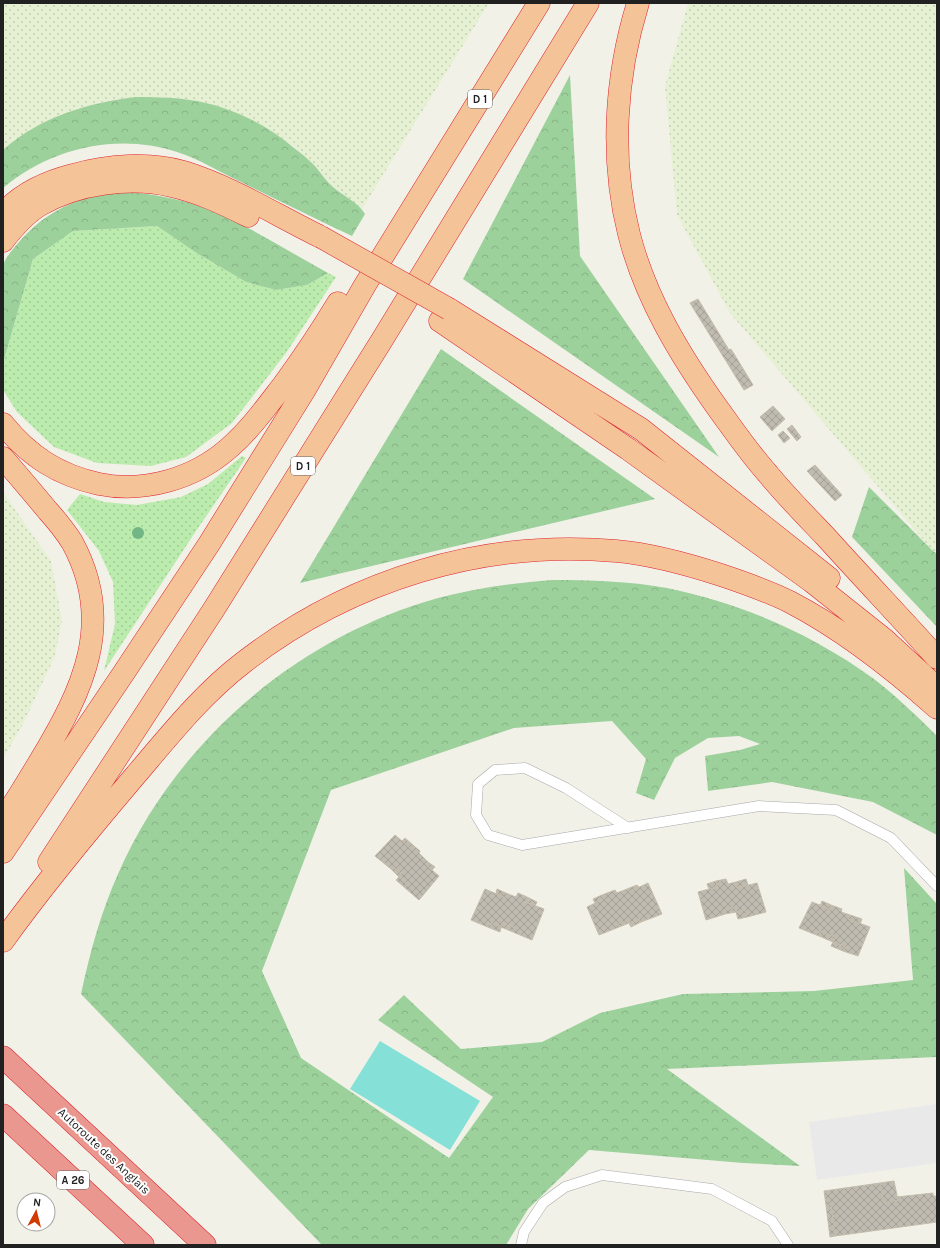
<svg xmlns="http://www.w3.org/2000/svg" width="940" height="1248" font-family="Karla,sans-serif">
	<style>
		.farmland { fill: url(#farmland-dots) }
		.grass { fill: url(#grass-dots) }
		.forest { fill: url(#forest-crowns) }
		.pitch { fill: #85e1d7 }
		.parking { fill: #e9e9e9 }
		.building { fill: url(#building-cross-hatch); stroke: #c4bcaa }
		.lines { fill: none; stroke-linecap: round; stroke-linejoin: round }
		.service-casing { stroke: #a8a8a8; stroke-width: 11 }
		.trunk-casing { stroke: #df2531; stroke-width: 23 }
		.motorway-casing { stroke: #df2531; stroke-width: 23 }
		.service { stroke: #fff; stroke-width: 10 }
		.trunk { stroke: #f4c398; stroke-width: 22 }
		.motorway { stroke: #e9978f; stroke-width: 22 }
		.trunk-bridge-casing { stroke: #df2531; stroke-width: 23; stroke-linecap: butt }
		.trunk-bridge { stroke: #f4c398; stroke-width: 22 }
		.tree { fill: #72b686 }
		.labels { text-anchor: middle; stroke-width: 4; stroke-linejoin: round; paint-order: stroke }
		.shield { fill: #fff; stroke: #646464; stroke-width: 1 }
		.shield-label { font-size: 11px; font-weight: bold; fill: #212121 }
		.street-label { font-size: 12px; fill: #212121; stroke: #fff }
	</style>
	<defs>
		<pattern id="farmland-dots" width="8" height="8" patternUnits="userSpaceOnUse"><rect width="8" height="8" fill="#e6f0d3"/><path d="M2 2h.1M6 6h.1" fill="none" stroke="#c5ceb5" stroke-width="1.8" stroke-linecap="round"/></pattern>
		<pattern id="grass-dots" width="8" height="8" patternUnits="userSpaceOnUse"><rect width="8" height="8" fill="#bbecae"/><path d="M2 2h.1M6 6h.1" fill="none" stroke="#a0ca95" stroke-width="1.8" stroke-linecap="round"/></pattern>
		<pattern id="forest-crowns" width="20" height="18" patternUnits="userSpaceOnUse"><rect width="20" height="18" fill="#9dd19c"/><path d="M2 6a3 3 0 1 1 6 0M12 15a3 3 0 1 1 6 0" fill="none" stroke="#87b386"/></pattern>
		<pattern id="building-cross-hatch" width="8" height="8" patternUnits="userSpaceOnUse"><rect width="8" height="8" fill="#bfbbb1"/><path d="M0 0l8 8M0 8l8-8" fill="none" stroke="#a4a098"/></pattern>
	</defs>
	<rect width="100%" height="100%" fill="#f2f1e8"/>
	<path class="farmland" d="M3 3H489L362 209 332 186 314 165 293 146 270 130 245 117 218 107 191 100 163 97H135L107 101 79 108 54 118 29 131 3 150Z
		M688 3H937V554L932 550 730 313 677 215 665 86Z
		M3 492 51 561 62 620 55 656 24 722 3 759Z"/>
	<path class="grass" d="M157 226 195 252 246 282 276 290 307 285 328 273 336 277 286 353 232 423 186 457 151 466 97 463 54 447 17 412 3 390V363L33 259 73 231Z
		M242 456 246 458 196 531 104 671 115 624 113 582 99 551 67 510 80 494 104 502 137 505 181 497 208 484Z"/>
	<path class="forest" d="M570 75 580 256 719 457 463 279Z
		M135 97C153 97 171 97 190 100 226 105 266 123 294 148 301 153 308 159 315 166 321 173 326 181 333 187 343 196 358 202 365 214L352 236C316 219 279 201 243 183 221 173 200 159 177 152 117 132 50 148 3 188V150C40 117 87 103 135 97Z
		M117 192C153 192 196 202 229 218 263 235 295 255 328 273L307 285 276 290 246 282 195 252 157 226 73 231 33 259 3 363C3 339 3 314 3 290 3 282 1 272 3 265 6 257 13 249 19 242 46 211 77 197 117 192Z
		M441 349 655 499 300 583Z
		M869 487 932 550 937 554V627L852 537Z
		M552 580C590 580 629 581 667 588 741 603 812 634 874 679 896 696 917 716 937 736V835L873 802 772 782 708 791 705 756 740 750 760 744 739 736 708 738 675 758 654 800 636 793 646 759 612 721 514 728 331 790 262 971 301 1058 449 1158 493 1097 378 1020 404 995 461 1049 542 1042 600 1013 683 994 814 991 913 980 904 868 937 904V1057L667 1069 800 1166 743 1163 589 1150 528 1209 506 1245H322L81 994C90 952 101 912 118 874 176 741 298 637 438 598 475 588 513 583 552 580Z"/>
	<path class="pitch" d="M380 1041 480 1101 450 1150 350 1089Z"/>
	<path class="parking" d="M937 1104V1163L817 1180 809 1122Z"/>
	<path class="building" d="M698 299 729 350 731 349 753 385 744 390 690 303Z
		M773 406 785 419 772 431 760 417Z
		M792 425 801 437 797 441 787 429Z
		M783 431 790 438 784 443 778 435Z
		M815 465 842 495 835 501 807 471Z
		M395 835 411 849 414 846 420 851 419 853 428 862 426 865 439 876 419 900 404 887 407 883 399 877 402 874 393 866 391 869 375 856Z
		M405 838 414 846 411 849 402 841Z
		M428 862 435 867 432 870 426 865Z
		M393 866 402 874 399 877 391 869Z
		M399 877 407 883 404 887 396 880Z
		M726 879 728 884 736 882 737 888 757 883 766 912 747 917 745 910 736 912 735 907 724 910 725 914 706 920 698 892 717 887 716 881Z
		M746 879 748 885 737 888 736 882Z
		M716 881 717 887 709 889 707 884Z
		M648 883 662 914 641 922 639 919 629 923 628 920 618 924 619 927 599 935 587 907 604 899 602 895 615 890 617 893 627 889 629 892Z
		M637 885 639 887 629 892 627 889Z
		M485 889 506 898 508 894 516 897 518 893 527 897 525 902 544 909 532 940 513 932 515 928 503 923 501 927 492 923 490 928 471 920Z
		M497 889 508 894 506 898 496 894Z
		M602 895 604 899 595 903 593 899Z
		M527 897 537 902 535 906 525 902Z
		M822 901 831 905 830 909 820 906Z
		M812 902 830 909 831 905 842 909 841 912 850 915 848 919 870 927 858 956 843 951 845 946 833 942 835 937 820 931 819 936 799 928Z
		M735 907 736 912 725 914 724 910Z
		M745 910 747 917 738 919 736 912Z
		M850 915 862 919 860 924 848 919Z
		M639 919 641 922 631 927 629 923Z
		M628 920 629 923 619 927 618 924Z
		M492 923 501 927 500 932 490 928Z
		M503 923 515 928 513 932 501 927Z
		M820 931 835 937 833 942 819 936Z
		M833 942 845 946 843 951 831 946Z
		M894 1181 898 1200 884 1203 880 1183Z
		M880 1183 884 1203 898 1200 897 1197 933 1193V1196H937V1222L835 1236 831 1204 826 1205 824 1191Z
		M831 1204 835 1236 830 1237 826 1205Z"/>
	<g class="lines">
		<defs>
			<path id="service" d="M628 828 566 788 525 768 495 770 478 784 476 815 488 835 522 845 759 806 836 810 891 838 937 886
				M521 1245 524 1232 543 1203 565 1187 602 1175 712 1189 772 1221 788 1245"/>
			<path id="trunk" d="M638 3C615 77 610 159 629 234 645 298 681 357 719 410 735 432 750 454 768 474 786 496 806 516 825 536 862 577 900 617 937 658
				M3 214C21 193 46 182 73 175 108 165 149 162 184 172 232 187 276 215 321 237
				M3 241C13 228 25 214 40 205 77 183 131 176 172 186 199 192 224 204 248 216
				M449 309 641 429 829 578
				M440 321 628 449 811 581 884 639 937 688
				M3 424C29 456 58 475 99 484 144 493 194 479 229 448 250 430 267 406 284 384 303 358 321 331 338 303
				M3 458C18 475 33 493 48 511 57 521 65 531 72 542 116 622 83 690 40 761 28 781 16 801 3 820
				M3 852 123 674 209 544 304 391 365 285 539 3
				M49 862 214 609 382 340 588 3
				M3 941C44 884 89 830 134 777 169 736 202 694 244 662 350 580 483 539 616 551 652 554 687 564 721 575 745 583 768 591 790 602 844 630 892 668 937 708"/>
			<path id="motorway" d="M3 1057 205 1245
				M3 1115 143 1245"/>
		</defs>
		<use href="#service" class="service-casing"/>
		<use href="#trunk" class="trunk-casing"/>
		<use href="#motorway" class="motorway-casing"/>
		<use href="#service" class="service"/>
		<use href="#trunk" class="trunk"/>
		<use href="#motorway" class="motorway"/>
		<defs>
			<path id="trunk-bridge" d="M321 237 449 309"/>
		</defs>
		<use href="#trunk-bridge" class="trunk-bridge-casing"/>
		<use href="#trunk-bridge" class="trunk-bridge"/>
	</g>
	<circle class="tree" cx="138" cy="533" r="6"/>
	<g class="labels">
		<g class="shield">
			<rect x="468" y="90" width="24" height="18" rx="3"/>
			<rect x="291" y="457" width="24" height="18" rx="3"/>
			<rect x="57" y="1171" width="32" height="18" rx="3"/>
		</g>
		<g class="shield-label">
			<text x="480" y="103">D 1</text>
			<text x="303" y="470">D 1</text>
			<text x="73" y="1184">A 26</text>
		</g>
		<g class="street-label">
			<text transform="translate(104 1151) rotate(43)" y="4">Autoroute des Anglais</text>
		</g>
	</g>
	<rect width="940" height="1248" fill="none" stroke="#212121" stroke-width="8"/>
	<g transform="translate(36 1212) rotate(7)"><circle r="19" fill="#ffffff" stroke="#a6a6a6"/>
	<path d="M0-3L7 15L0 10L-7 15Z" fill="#d23a00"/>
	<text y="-6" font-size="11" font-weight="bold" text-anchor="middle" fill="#212121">N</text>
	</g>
</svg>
